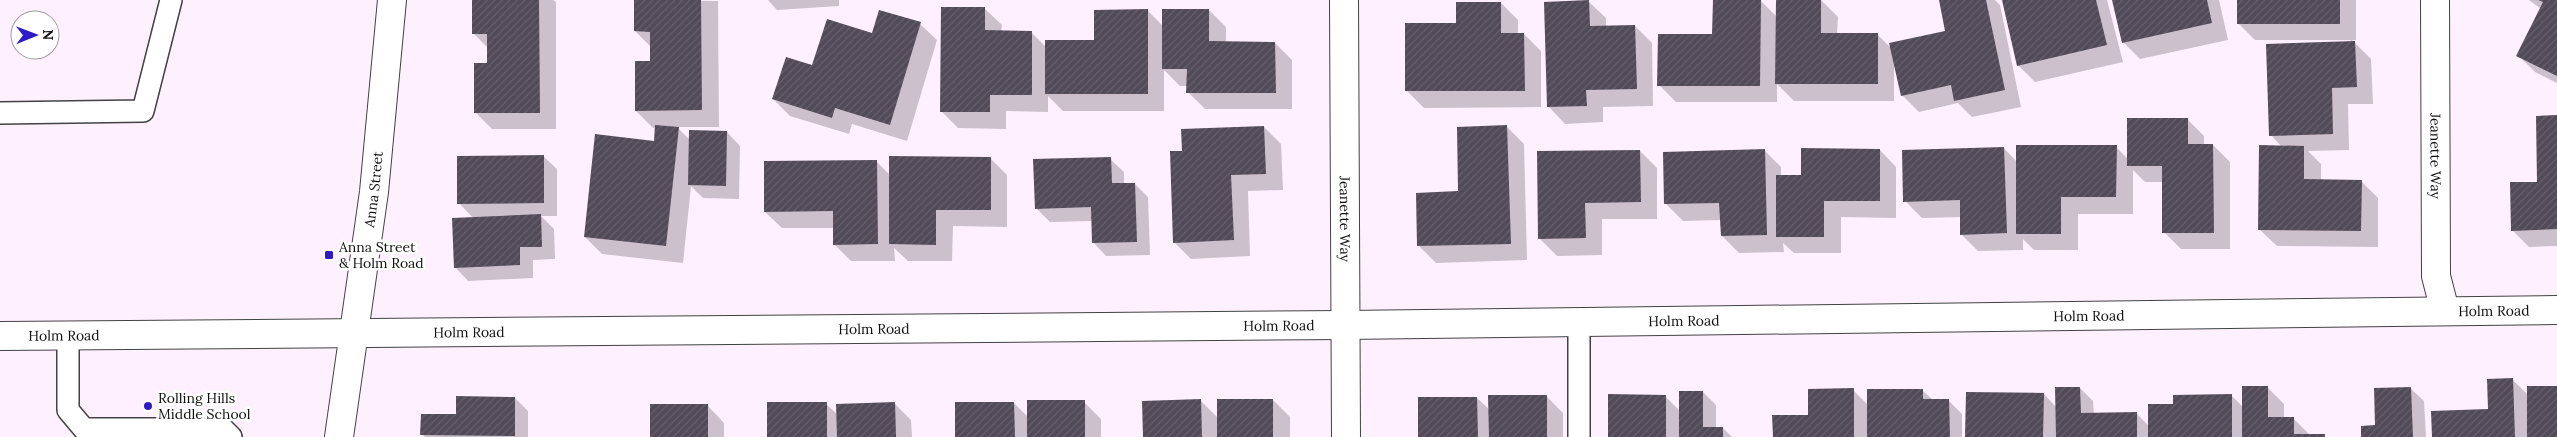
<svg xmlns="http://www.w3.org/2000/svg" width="2557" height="437" font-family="Lora,serif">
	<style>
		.shadow { fill: #0003 }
		.building { fill: url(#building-hatch) }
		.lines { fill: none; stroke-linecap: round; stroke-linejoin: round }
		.service-casing { stroke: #424242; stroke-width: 24 }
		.minor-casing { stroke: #424242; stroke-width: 30 }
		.tertiary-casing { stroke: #424242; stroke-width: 30 }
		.service { stroke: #fff; stroke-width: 21 }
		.minor { stroke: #fff; stroke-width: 28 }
		.tertiary { stroke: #fff; stroke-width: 28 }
		.poi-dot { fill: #2e1acc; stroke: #fff; stroke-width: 2 }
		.labels { text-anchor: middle; stroke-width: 5; stroke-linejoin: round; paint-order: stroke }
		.street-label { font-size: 14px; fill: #0f0f0f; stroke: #fff }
		.poi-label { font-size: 14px; fill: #0f0f0f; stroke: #fff; text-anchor: start }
	</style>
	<defs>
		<pattern id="building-hatch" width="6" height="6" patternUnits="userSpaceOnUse" patternTransform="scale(1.25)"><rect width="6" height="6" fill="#524a58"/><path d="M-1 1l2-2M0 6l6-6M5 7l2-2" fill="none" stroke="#66606b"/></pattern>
	</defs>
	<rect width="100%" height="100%" fill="#fff0ff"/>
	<path class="shadow" d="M473 0H553L556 2V129H492L475 112 488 64V48L473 33Z
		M635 0 718 1 719 127H677L690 140 727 132 740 146 739 199 703 198 691 186 683 263 602 254 585 237 655 142 656 127 653 128 636 111 652 63 651 47 635 31Z
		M768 0H839V6L777 10Z
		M1714 0H1760L1777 17V0H1821L1838 17 1837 34 1878 35 1892 49 1946 32 1940 0H1995L2000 5 2021 107 1972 117 1958 103 1919 112 1902 95 1894 64V101H1794L1777 84V102H1676L1659 85 1713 35Z
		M2003 0H2107L2123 62 2035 82 2018 65Z
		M2113 0H2219L2228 40 2140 59 2123 42Z
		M2238 0H2356V40H2352L2371 59 2373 104H2348L2349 150 2308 151 2321 164V181H2361L2378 198V247L2277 246 2260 230 2282 147 2271 135 2351 40H2255L2238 23Z
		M2529 0H2557V83L2535 72 2518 55 2541 9Z
		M1589 2 1606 18V27L1635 26 1652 43 1653 106 1603 107V122L1565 124 1549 107Z
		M1501 3 1518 20V34H1524L1541 51V107L1424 108 1407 91 1457 24Z
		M985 9 1002 25 1001 32H1031L1046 47 1096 42 1148 11 1163 26 1209 10 1226 27V43H1275L1292 60V109H1205L1188 92V86H1180L1164 70V111H1063L1048 96V112L1006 111V129L958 128 941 111Z
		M920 24 937 40 907 141 852 124 849 134 790 116 773 99 873 34Z
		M2557 116V246L2529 247 2512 230 2539 183Z
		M2187 119 2204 136V145H2213L2230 162V249H2181L2164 232V182H2145L2133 170V214H2078V250H2034L2023 239V250L1978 251 1961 234V217L1922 218 1905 201 2004 148 2017 162 2116 147 2128 159Z
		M1264 127 1281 144 1283 190 1248 191 1250 256 1191 259 1174 242Z
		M1507 127 1524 144 1527 260 1436 263 1419 246Z
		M1764 150 1781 167V176H1803L1880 150 1896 167V218L1841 217V253H1794L1783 243 1784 252 1739 253 1722 236 1721 220 1683 221 1666 204Z
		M1640 151 1657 168V219H1602V255L1557 256 1540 239Z
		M543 156 557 169V216H541L554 229 555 259 533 260V278L468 281 455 267 473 218 459 203Z
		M990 158 1007 175V227L953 226 952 261H908L894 248 895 261H851L834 244V228H782L765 212 877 162 890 175Z
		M1110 159 1124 172V184H1135L1148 197 1150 255 1106 256 1093 242 1092 221 1050 222 1036 208Z
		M2513 380 2528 395 2557 387V437H2434L2489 410Z
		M2080 388 2093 401 2094 414 2136 413 2149 426 2174 406 2232 396 2243 407 2268 388 2284 404V418H2293L2311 436 2326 437H1967L2044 394 2057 408Z
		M2410 388 2424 401 2426 437H2362L2377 427Z
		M1853 390 1868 405 1922 390 1933 400 1949 401 1962 414V437H1774Z
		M1703 392 1716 405V428H1723L1732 437H1609L1665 396 1680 411Z
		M1546 396 1563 413V437H1419L1477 398 1490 410Z
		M515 398 528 411V437H425L422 434 457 416Z
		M1273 400 1290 417V437H1144L1201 401 1218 418Z
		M1084 402 1101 419V437H957L1014 403 1028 417Z
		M894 403 911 420 912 437H769L826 404 838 415Z
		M708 406 724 423V437H651Z"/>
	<path class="building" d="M472 0H539L540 113H474V63H487V34H472Z
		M634 0H701L702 110 635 111V61H650V32L634 31Z
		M1589 0 1590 26 1635 25 1637 89 1586 90 1587 106 1547 107 1544 2Z
		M1713 0H1761L1760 86H1657L1658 34H1712Z
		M1776 0H1821V33H1878V84H1775Z
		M1939 0H1986L2005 90 1954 101 1951 85 1901 96 1889 43 1945 31Z
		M2002 0H2096L2107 45 2017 66Z
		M2112 0H2207L2212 23 2122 43Z
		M2237 0H2340V24H2237Z
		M2538 0H2557V76L2516 56 2543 2Z
		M1456 2H1501V33H1524L1525 91H1405V23H1456Z
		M941 7H985V30L1032 31V95H990V112H940Z
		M1148 9V94H1045V40H1094V10Z
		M1162 9H1209V41L1275 42 1276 93H1186L1187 69H1162Z
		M879 10 921 22 890 125 835 108 832 118 772 99 786 57 812 65 827 19 872 33Z
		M2355 41 2357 87 2332 88 2333 134 2269 136 2266 44Z
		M2557 115V229L2511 231 2510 182H2537L2536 116Z
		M2127 118H2188V144H2213L2214 233H2162V166H2127Z
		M655 125 679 127 666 246 584 237 595 134 654 141Z
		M1507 125 1511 244 1417 246 1416 193 1458 191 1457 127Z
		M1264 126 1266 174 1231 175 1234 240 1173 243 1170 151H1182L1181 129Z
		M689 130 727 131 726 186 688 185Z
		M2016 145H2117L2116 197H2061V234H2016Z
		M2259 145 2304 146V179L2362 180 2361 231 2258 230Z
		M2004 147 2007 233 1960 235V200L1903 202 1902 150Z
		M1801 148 1880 149V201H1824V237H1776V175H1801Z
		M1765 149 1767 235 1721 236 1719 203 1664 204 1663 152Z
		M1640 150 1641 202 1585 203 1586 238 1538 239 1537 151Z
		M544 155V203L457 204V156Z
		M889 156 991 157V210H936V245L889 244Z
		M1111 157 1112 183H1135L1137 242 1092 243 1091 207 1035 209 1033 159Z
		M877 160 878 244 833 245V211L764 212V161Z
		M541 214 542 247H520V265L454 268 452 218Z
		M2513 378 2515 437H2432L2431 411 2488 409 2487 379Z
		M2242 386H2268V417H2294V434H2325V437H2242Z
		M2527 386H2557V437H2527Z
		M2055 387H2080L2081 413 2137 412V437H2056Z
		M2411 387 2413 437H2361V426L2375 425 2374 388Z
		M1854 388V437H1773L1772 415H1808V389Z
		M1867 389H1923V399H1949L1950 437H1867Z
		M1679 391H1703V427H1723V437H1679Z
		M1966 392 2044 393 2043 437H1965Z
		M1608 394 1666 395V437H1608Z
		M2232 394V437H2148V404H2173V395Z
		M1488 395H1547V437H1489Z
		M456 396 515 397V436L420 435 421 414H456Z
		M1418 397H1477L1478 437H1418Z
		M1201 399 1202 437H1143L1142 401Z
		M1217 399H1273V437H1217Z
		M1027 400H1085V437H1027Z
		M767 402H827V437H767Z
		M895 402 896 437H837L836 404Z
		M955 402H1014L1015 437H955Z
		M650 404H708V437H650Z"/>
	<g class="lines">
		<defs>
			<path id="service" d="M0 113 143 111 171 0
				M1579 322V437
				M68 335V410L84 429H223L231 437"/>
			<g id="minor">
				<path id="s1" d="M1344 0 1346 437"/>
				<path id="s2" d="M2435 0 2436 276 2445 311"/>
				<path id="s3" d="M339 437 374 192 392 0"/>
			</g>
			<g id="tertiary">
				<path id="s4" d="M0 336 1345 325 2557 310"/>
			</g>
		</defs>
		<use href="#service" class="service-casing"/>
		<use href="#minor" class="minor-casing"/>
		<use href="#tertiary" class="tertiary-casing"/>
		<use href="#service" class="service"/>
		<use href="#minor" class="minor"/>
		<use href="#tertiary" class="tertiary"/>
	</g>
	<g class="poi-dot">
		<rect x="324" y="250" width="10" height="10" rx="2.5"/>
		<circle cx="148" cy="406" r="5"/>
	</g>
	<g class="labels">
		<g class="street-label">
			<text dy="5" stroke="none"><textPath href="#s2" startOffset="156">Jeanette Way</textPath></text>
			<text dy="5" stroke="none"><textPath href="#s3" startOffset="250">Anna Street</textPath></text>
			<text dy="5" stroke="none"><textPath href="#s1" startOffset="219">Jeanette Way</textPath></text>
			<text dy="5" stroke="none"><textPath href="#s4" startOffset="2494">Holm Road</textPath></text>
			<text dy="5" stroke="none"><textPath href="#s4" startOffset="2089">Holm Road</textPath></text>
			<text dy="5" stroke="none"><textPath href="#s4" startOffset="1684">Holm Road</textPath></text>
			<text dy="5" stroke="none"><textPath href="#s4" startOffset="1279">Holm Road</textPath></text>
			<text dy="5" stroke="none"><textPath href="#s4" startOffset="874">Holm Road</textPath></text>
			<text dy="5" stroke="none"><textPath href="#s4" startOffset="469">Holm Road</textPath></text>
			<text dy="5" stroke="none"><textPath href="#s4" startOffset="64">Holm Road</textPath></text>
		</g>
		<g class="poi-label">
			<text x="339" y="252">Anna Street<tspan x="339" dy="16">&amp; Holm Road</tspan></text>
			<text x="158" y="403">Rolling Hills<tspan x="158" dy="16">Middle School</tspan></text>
		</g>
	</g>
	<g transform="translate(35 35) rotate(89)"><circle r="24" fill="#ffffff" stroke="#9f9f9f"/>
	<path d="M0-4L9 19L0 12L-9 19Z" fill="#2e1acc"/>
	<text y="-8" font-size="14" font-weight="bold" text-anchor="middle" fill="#0f0f0f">N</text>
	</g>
</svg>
